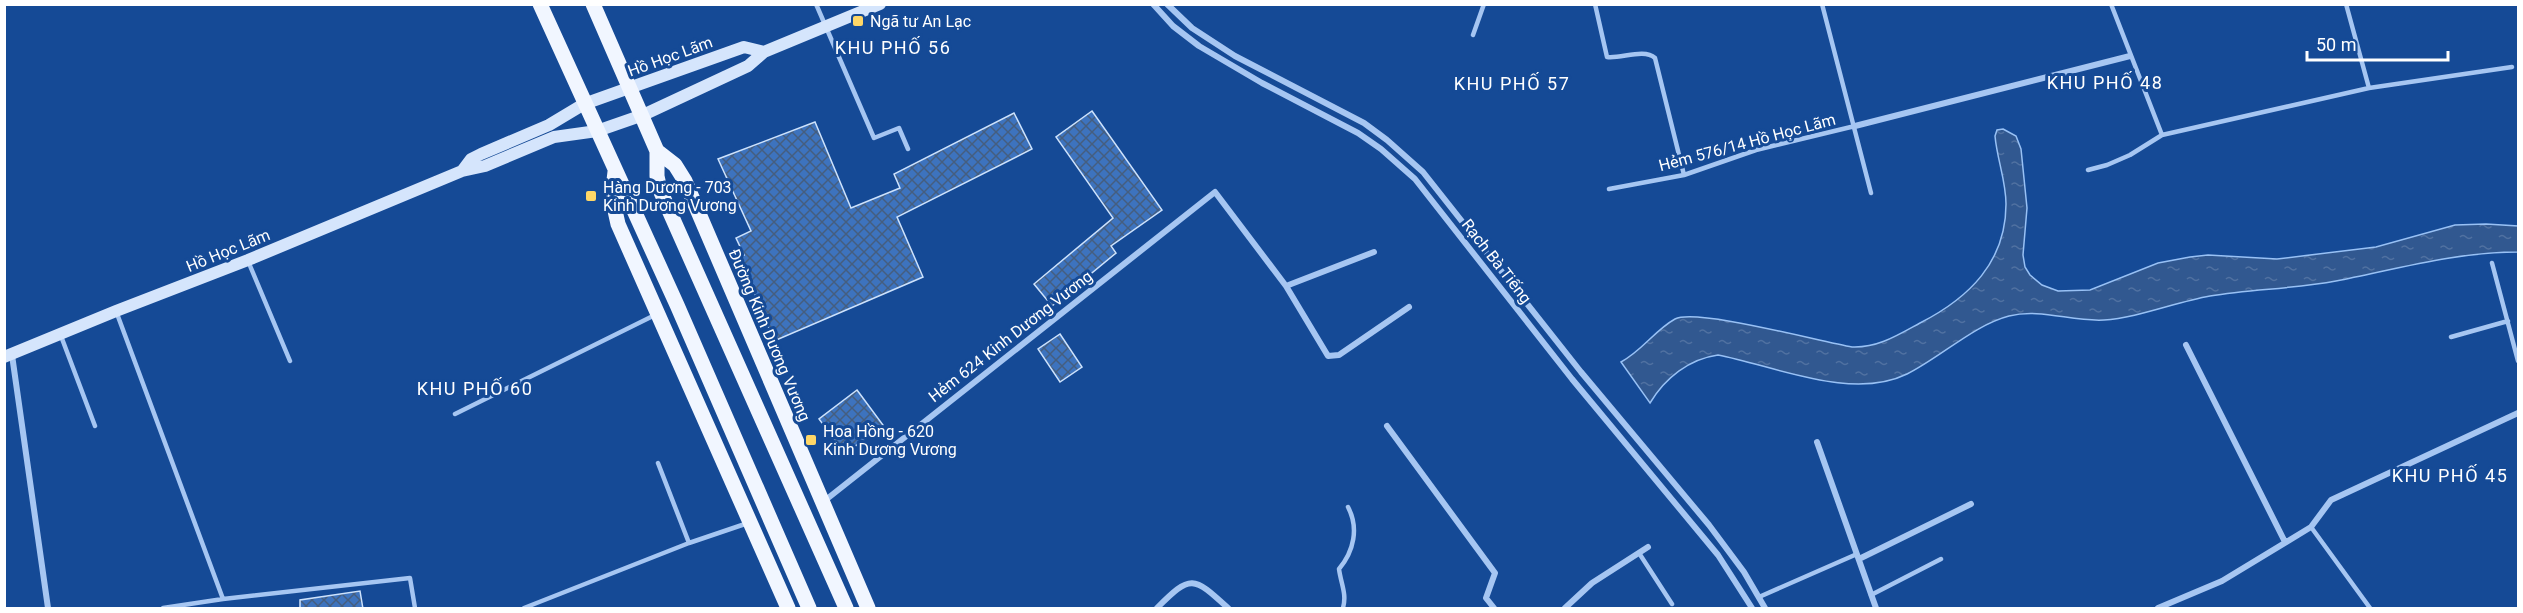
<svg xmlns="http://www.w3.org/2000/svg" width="2523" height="613" font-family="Roboto,sans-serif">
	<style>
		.water { fill: url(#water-ripples); stroke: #98c1f5; stroke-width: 1.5 }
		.building { fill: url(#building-cross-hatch); stroke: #cde2fc; stroke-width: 1.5 }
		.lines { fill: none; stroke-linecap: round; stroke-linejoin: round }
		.service { stroke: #a6c6f2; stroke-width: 4.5 }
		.minor { stroke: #a6c6f2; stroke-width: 6 }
		.secondary { stroke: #d5e5fc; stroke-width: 12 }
		.primary { stroke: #f1f6ff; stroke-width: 15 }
		.poi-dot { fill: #ffd767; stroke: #154a96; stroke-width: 2 }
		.labels { text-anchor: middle; stroke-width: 6; stroke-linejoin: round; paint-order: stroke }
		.poi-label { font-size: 16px; fill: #fff; stroke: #154a96; text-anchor: start }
		.street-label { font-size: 16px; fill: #fff; stroke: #154a96 }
		.neighbourhood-label { font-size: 18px; letter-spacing: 1.5px; fill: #fff; stroke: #154a96 }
	</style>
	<defs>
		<pattern id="water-ripples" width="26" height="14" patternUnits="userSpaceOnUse" patternTransform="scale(1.5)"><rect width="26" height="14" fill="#315890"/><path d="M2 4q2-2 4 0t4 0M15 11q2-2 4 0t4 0" fill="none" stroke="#5071a1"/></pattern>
		<pattern id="building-cross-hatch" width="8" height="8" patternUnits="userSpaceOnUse" patternTransform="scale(1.5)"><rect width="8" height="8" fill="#3d73be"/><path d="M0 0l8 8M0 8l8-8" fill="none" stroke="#455e7f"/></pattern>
	</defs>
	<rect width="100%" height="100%" fill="#154a96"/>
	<path class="water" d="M2003 129 2016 136 2021 149 2027 208 2023 255 2025 267 2030 275 2042 285 2058 291 2090 290 2158 263 2190 257 2208 255 2277 259 2376 247 2455 225 2486 224 2518 226V252C2456 252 2397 269 2336 281 2294 289 2251 289 2210 296 2176 302 2137 318 2104 320 2072 322 2041 308 2009 316 1974 325 1941 357 1907 374 1852 401 1775 366 1718 355 1689 359 1665 378 1650 403L1621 362C1642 351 1655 330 1675 319 1697 308 1821 342 1852 347 1878 348 1898 335 1920 323 1969 298 2006 262 2006 204 2006 181 1997 159 1995 136L1997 130Z"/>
	<path class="building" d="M1092 111 1162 210 1111 246 1116 253 1052 306 1034 284 1113 218 1056 137Z
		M1014 113 1032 149 897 217 923 277 774 341 739 257 744 255 736 238 751 231 718 159 815 122 851 208 900 188 894 174Z
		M1060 334 1082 367 1060 382 1038 349Z
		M857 390 883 425 845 454 819 419Z
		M360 591 363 609H300V600Z"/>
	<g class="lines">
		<path class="service" d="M816 4 874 138 899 128 908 149
			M1595 4 1607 57C1621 59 1644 48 1655 58L1684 175
			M1822 4 1871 193
			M2111 4 2162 135
			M2346 4 2369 88
			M1473 35 1484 4
			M2088 170 2107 165 2130 155 2162 135 2369 88 2512 67
			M1609 189 1684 175 1756 150 1855 126
			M248 261 290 361
			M2492 263 2518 361
			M116 311 223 599
			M61 336 95 426
			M2451 337 2508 321
			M455 414 655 315
			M658 463 689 543
			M2311 527 2370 608
			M1639 553 1672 604
			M1871 595 1941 559
			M1759 597 1857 554
			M163 608 223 599 410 578 415 608
			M524 608 689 543 748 523
			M1343 608C1347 594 1341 584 1339 569 1354 551 1359 528 1348 507"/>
		<path class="minor" d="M1153 4 1173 26 1199 46 1262 83 1358 133 1381 149 1415 179 1572 379 1718 555 1752 608
			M1167 4 1192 28 1235 56 1364 123 1387 140 1423 172 1581 372 1709 525 1744 572 1765 608
			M1855 126 2130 56
			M1286 286 1374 252
			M2186 345 2285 542
			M12 355 48 608
			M1387 426 1495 573 1486 598 1494 608
			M1817 442 1876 608
			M823 502 1215 192 1286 286 1328 356 1339 355 1409 307
			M1859 559 1971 504
			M1157 608C1191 574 1193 576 1228 608
			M1565 608 1592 583 1648 547
			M2158 608 2222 581 2311 527 2331 500 2518 413"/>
		<path class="secondary" d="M462 171 471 159 481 154 549 125 584 104 744 47 764 52
			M4 357 116 311 248 260 462 171 485 166 554 137 597 131 643 115 748 66 764 52 880 4"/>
		<path class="primary" d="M540 4 677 305 809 608
			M593 4 657 151V176L660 190 846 608
			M657 151 675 165 685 181 868 608
			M615 172 612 197 618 224 788 608"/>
	</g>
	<g class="poi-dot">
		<rect x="852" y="15" width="12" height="12" rx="3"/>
		<rect x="585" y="190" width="12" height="12" rx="3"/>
		<rect x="805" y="434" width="12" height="12" rx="3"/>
	</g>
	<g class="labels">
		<g class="poi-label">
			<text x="870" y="27">Ngã tư An Lạc</text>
			<text x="603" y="193">Hàng Dương - 703<tspan x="603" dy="18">Kinh Dương Vương</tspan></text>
			<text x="823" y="437">Hoa Hồng - 620<tspan x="823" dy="18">Kinh Dương Vương</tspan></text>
		</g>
		<g class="street-label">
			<text transform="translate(670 56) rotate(-20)" y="6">Hồ Học Lãm</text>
			<text transform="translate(1747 142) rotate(-15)" y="6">Hẻm 576/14 Hồ Học Lãm</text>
			<text transform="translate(228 250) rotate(-22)" y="6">Hồ Học Lãm</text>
			<text transform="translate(1497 261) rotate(52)" y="6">Rạch Bà Tiếng</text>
			<text transform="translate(770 335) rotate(67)" y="6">Đường Kinh Dương Vương</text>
			<text transform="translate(1010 336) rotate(-38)" y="6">Hẻm 624 Kinh Dương Vương</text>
		</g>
		<g class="neighbourhood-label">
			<text x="893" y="54">KHU PHỐ 56</text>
			<text x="2105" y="89">KHU PHỐ 48</text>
			<text x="1512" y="90">KHU PHỐ 57</text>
			<text x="475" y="395">KHU PHỐ 60</text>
			<text x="2450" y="482">KHU PHỐ 45</text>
		</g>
	</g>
	<rect width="2523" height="613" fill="none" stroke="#ffffff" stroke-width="12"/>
	<path d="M2307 51v9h141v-9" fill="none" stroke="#ffffff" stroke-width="3"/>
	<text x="2316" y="51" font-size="18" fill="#ffffff" stroke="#154a96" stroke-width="4.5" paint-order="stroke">50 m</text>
</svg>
